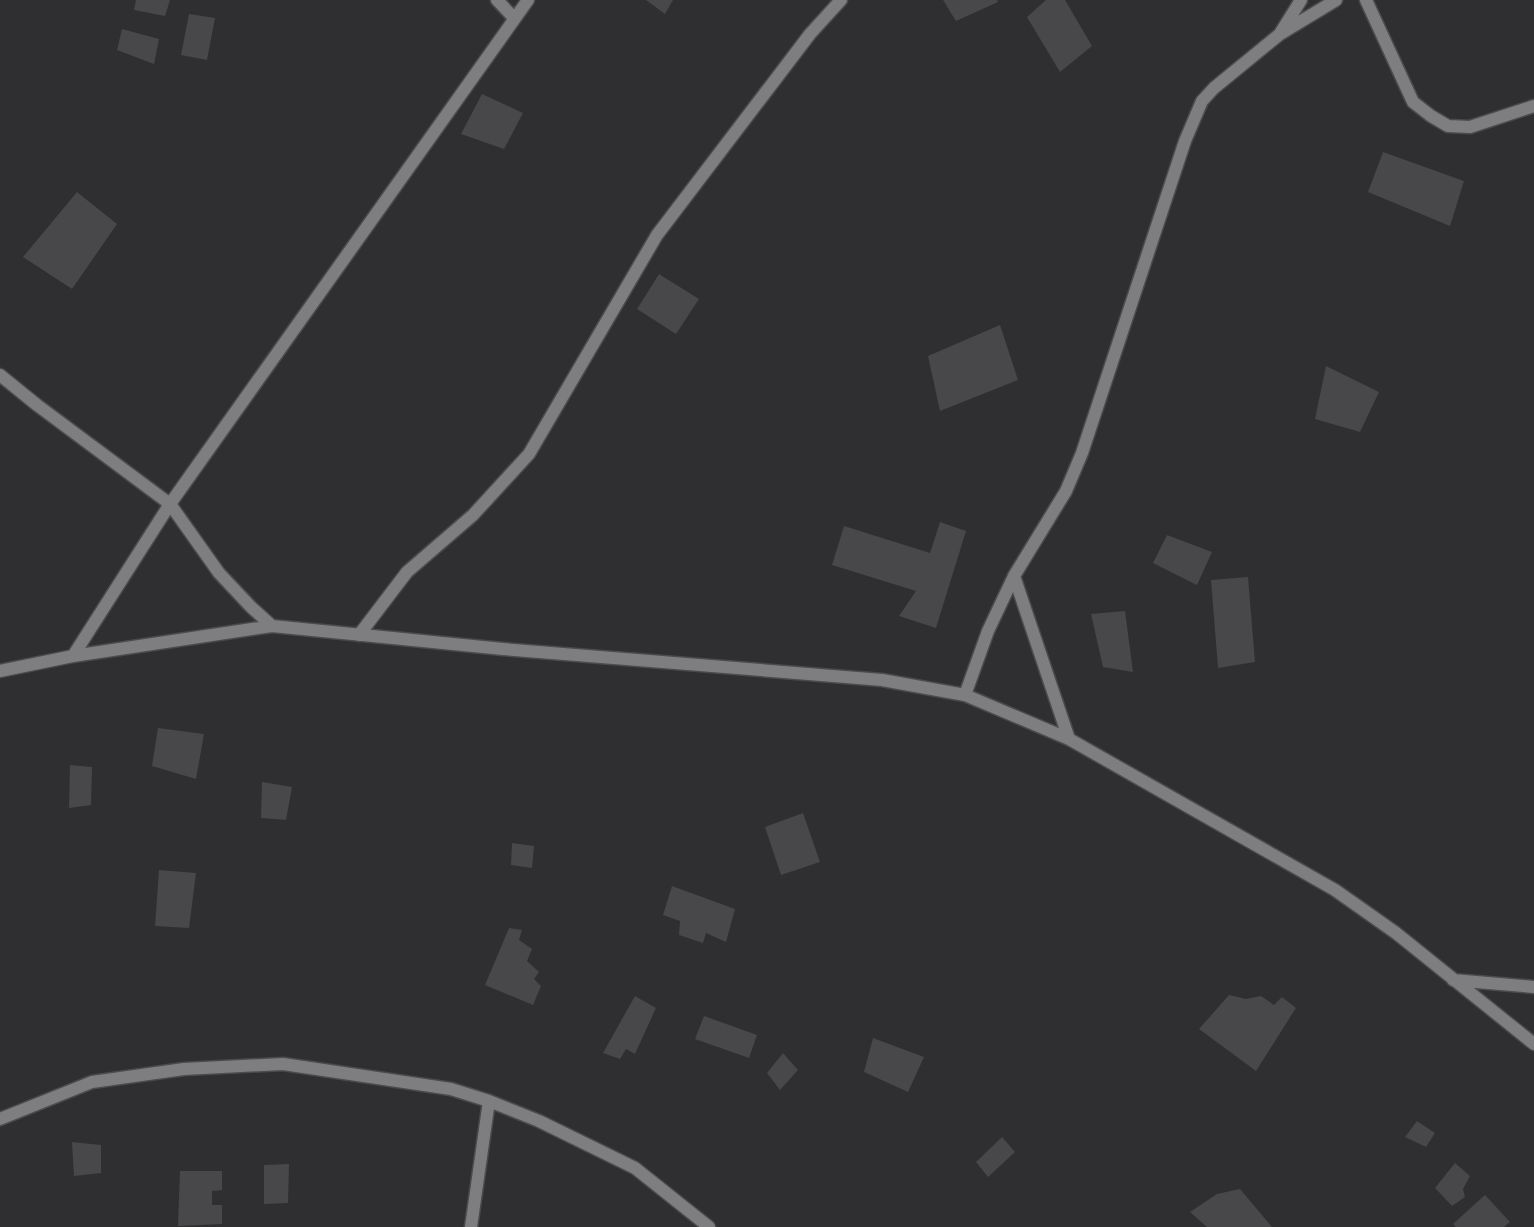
<svg xmlns="http://www.w3.org/2000/svg" width="1534" height="1227" font-family="'Space Grotesk',sans-serif">
	<style>
		.building { fill: #48474a }
		.lines { fill: none; stroke-linecap: round; stroke-linejoin: round }
		.minor-casing { stroke: #4b4a4c; stroke-width: 15 }
		.minor { stroke: #7e7d80; stroke-width: 12 }
	</style>
	<rect width="100%" height="100%" fill="#2f2e31"/>
	<path class="building" d="M136 0H170L165 16 134 10Z
		M646 0H673L665 14Z
		M943 0H997L998 2 956 21Z
		M1046 0H1065L1092 46 1060 72 1027 17Z
		M189 14 215 18 207 60 181 55Z
		M122 29 159 39 154 64 117 50Z
		M482 94 523 113 504 149 461 134Z
		M1383 152 1464 181 1450 226 1368 192Z
		M77 192 117 224 72 289 23 257Z
		M659 274 699 299 676 334 637 309Z
		M1000 325 1018 380 940 411 928 356Z
		M1326 366 1379 392 1360 432 1315 419Z
		M940 522 966 531 936 628 899 616 916 591 832 565 844 526 930 553Z
		M1167 535 1212 552 1197 585 1153 563Z
		M1248 577 1255 662 1218 668 1211 580Z
		M1125 611 1133 672 1103 667 1091 614Z
		M158 728 204 734 196 779 152 766Z
		M70 765 92 767 91 805 69 808Z
		M262 782 292 787 286 820 261 818Z
		M803 813 820 862 781 875 765 827Z
		M512 843 534 846 532 868 511 865Z
		M159 870 196 873 189 928 155 926Z
		M672 886 735 909 726 942 706 933 703 943 679 935 680 921 663 915Z
		M509 928 522 930 519 940 532 949 527 961 539 972 534 979 541 986 533 1005 485 985Z
		M1229 995 1246 999 1261 996 1274 1005 1282 997 1296 1008 1256 1071 1199 1029Z
		M635 996 656 1008 635 1054 626 1049 620 1059 603 1053Z
		M704 1016 757 1035 749 1058 695 1039Z
		M873 1038 924 1057 908 1092 864 1072Z
		M783 1053 798 1070 780 1090 767 1073Z
		M1417 1121 1435 1133 1426 1147 1405 1137Z
		M1002 1137 1015 1152 988 1177 976 1162Z
		M72 1142 101 1145V1173L74 1176Z
		M1455 1163 1470 1176 1463 1189 1465 1197 1452 1206 1435 1188Z
		M289 1164 288 1203 264 1204V1165Z
		M180 1171H222V1190L212 1191V1205H222V1224L178 1226Z
		M1240 1189 1272 1227H1207L1190 1212 1217 1194Z
		M1485 1195 1510 1222 1504 1227H1456L1453 1224Z"/>
	<g class="lines">
		<defs>
			<path id="minor" d="M497 0 514 18
				M1366 0 1413 102 1431 116 1448 126 1470 127 1534 106
				M1281 32 1301 0
				M0 375 37 405 170 504 219 573 251 607 272 626
				M1014 576 1069 739
				M359 635 407 572 473 515 529 454 657 235 810 34 841 0
				M73 656 170 504 528 0
				M0 671 73 656 272 626 503 649 882 680 965 695 1069 739 1335 890 1396 933 1534 1044
				M965 695 988 631 1014 576 1066 491 1082 453 1185 141 1202 101 1214 88 1280 34 1336 0
				M1453 980 1534 987
				M0 1119 92 1082 184 1069 283 1064 451 1089 489 1101 539 1121 635 1168 709 1227
				M471 1227 489 1101"/>
		</defs>
		<use href="#minor" class="minor-casing"/>
		<use href="#minor" class="minor"/>
	</g>
</svg>
